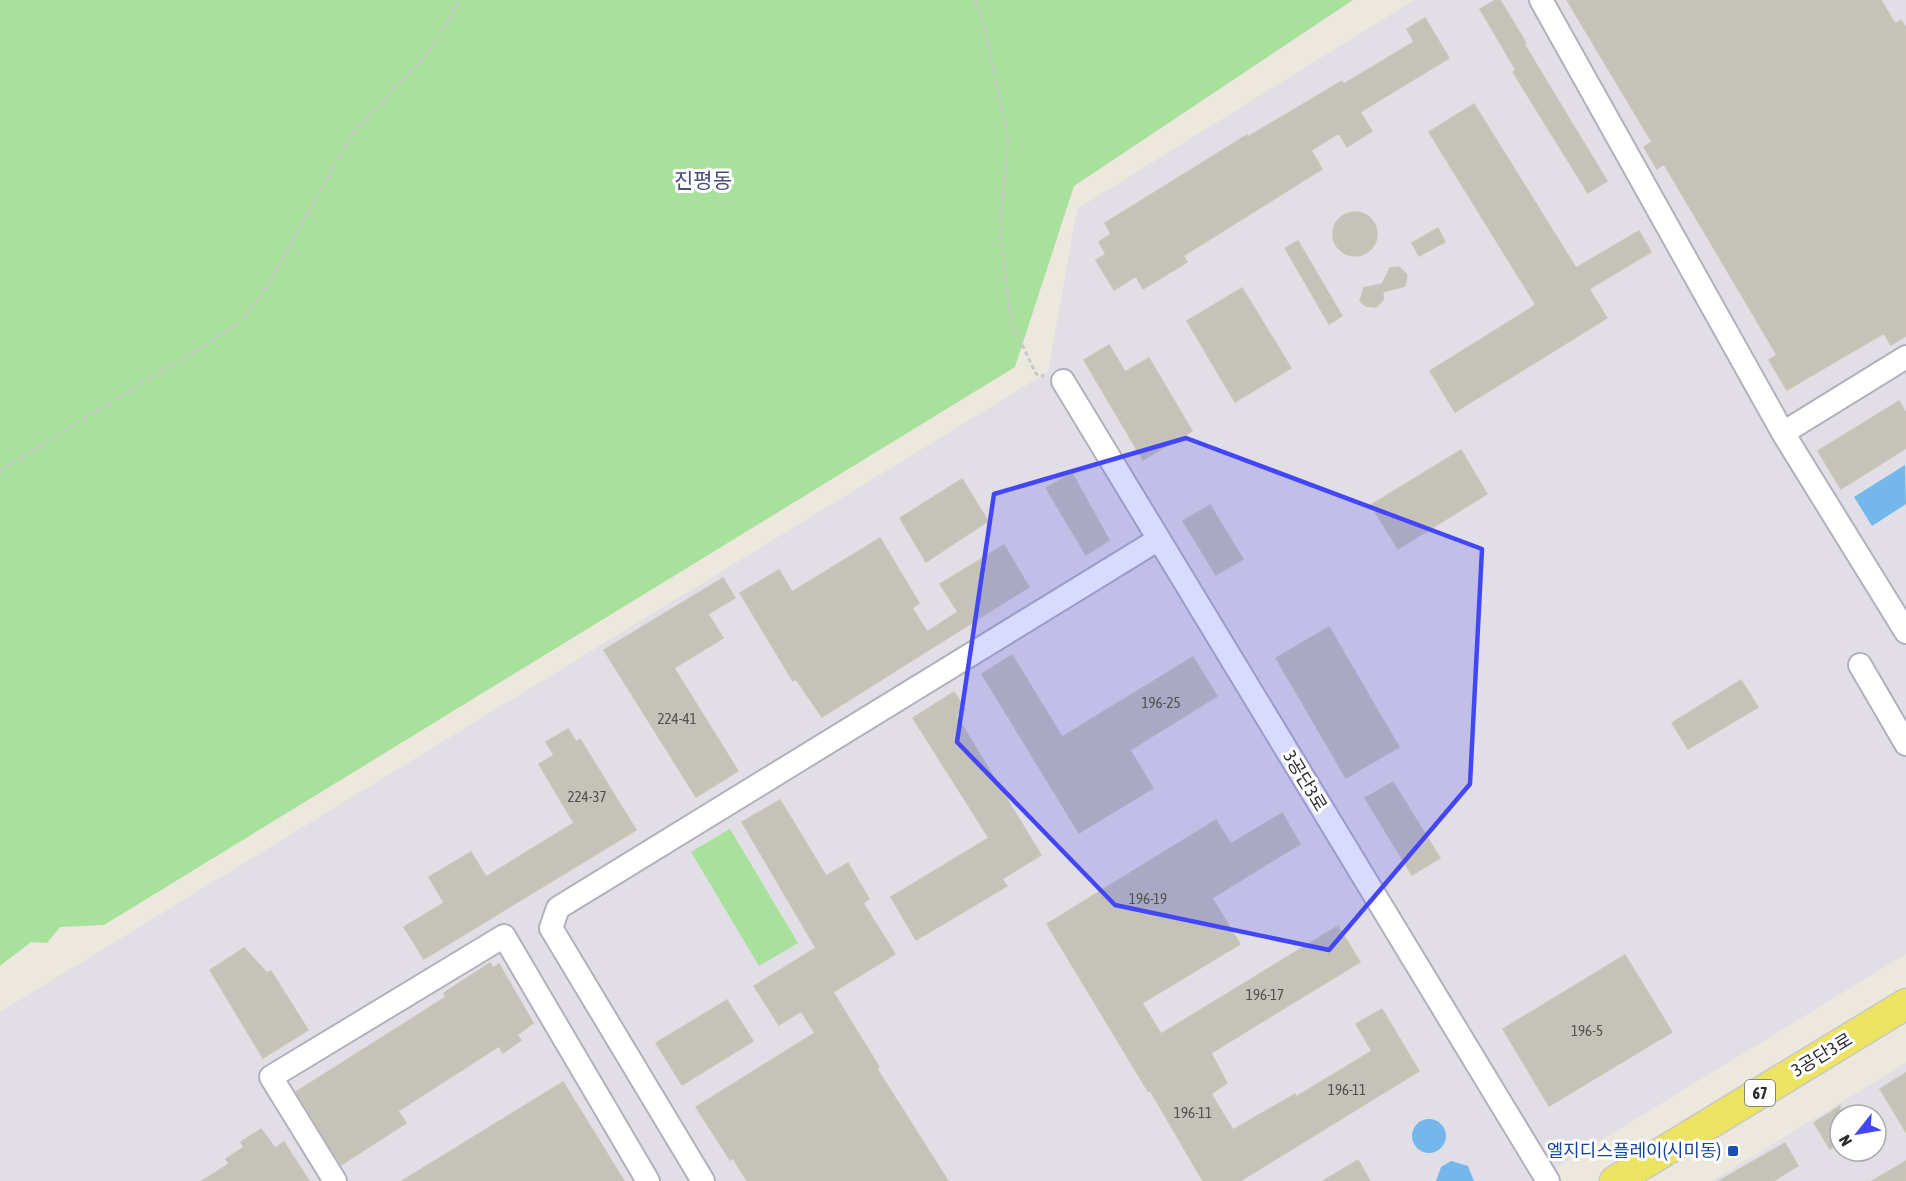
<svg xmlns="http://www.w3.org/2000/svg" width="1906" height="1181" font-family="'Asap Condensed','Noto Sans KR',sans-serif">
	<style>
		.industrial { fill: #e1dee5; fill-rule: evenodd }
		.green { fill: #a8e19c }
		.water { fill: #74b8eb }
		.building { fill: #c5c2b9; stroke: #c8c5b7; stroke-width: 1.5 }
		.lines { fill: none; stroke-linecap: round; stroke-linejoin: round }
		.minor-casing { stroke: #b1b1be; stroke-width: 26 }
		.major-casing { stroke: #c8c8c8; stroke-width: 33 }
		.path { stroke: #c8c8c8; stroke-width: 3; stroke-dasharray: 4.5 3; stroke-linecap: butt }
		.minor { stroke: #fff; stroke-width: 22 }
		.major { stroke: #ede362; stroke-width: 30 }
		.marked { fill: #4246f5; fill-opacity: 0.2; stroke: #4246f5; stroke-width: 4.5; stroke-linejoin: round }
		.transit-dot { fill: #1a4fb4; stroke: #fff; stroke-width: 2 }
		.labels { text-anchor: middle; stroke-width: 6; stroke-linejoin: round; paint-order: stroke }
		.number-label { font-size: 15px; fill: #52514e }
		.shield { fill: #fff; stroke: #6b6b6b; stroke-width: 1.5 }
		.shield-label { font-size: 16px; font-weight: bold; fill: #2b2b2b }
		.street-label { font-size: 18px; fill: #2b2b2b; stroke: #fff }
		.transit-label { font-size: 18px; fill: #164399; stroke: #fff; text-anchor: end }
		.quarter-label { font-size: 21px; fill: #4c4d7b; stroke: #fff }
	</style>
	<rect width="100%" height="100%" fill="#ece8de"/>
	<path class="industrial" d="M1414 0H1906V954L1534 1181H0V1012L1048 372 1077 209Z
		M1906 1063V1181H1712ZM1840 1115H1876V1151H1840Z"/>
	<path class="green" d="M0 0H1353L1074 186 1015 367 104 925 60 927 47 943 31 942 0 966Z
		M730 829 798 943 759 966 691 852Z"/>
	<path class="water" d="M1905 465 1906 504 1872 526 1854 497Z
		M1412 1136a17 17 0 1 1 34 0a17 17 0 1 1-34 0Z
		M1451 1161 1468 1166 1474 1181H1436L1441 1167Z"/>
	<path class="building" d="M1496 0H1500L1526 43 1524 44 1607 181 1588 193 1513 72 1516 70 1480 9Z
		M1567 0H1881L1895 24 1901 20 1906 28V336L1891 345 1884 333 1787 390 1769 360 1777 355 1664 164 1657 169 1644 147 1652 142Z
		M1425 18 1449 58 1360 112 1372 131 1347 147 1339 133 1311 150 1322 169 1183 256 1187 262 1143 289 1136 276 1114 290 1096 260 1106 254 1099 242 1111 234 1105 223 1247 135 1248 137 1342 81 1344 84 1414 42 1407 29Z
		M1474 104 1576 268 1639 231 1651 252 1589 289 1607 318 1455 412 1430 371 1536 305 1429 132Z
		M1333 234a22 22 0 1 1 44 0a22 22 0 1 1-44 0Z
		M1438 228 1445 242 1419 256 1412 243Z
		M1298 241 1342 316 1329 324 1285 248Z
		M1399 267 1407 275 1405 286 1383 292V300L1376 307 1366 306 1360 301 1364 288 1382 284 1390 268Z
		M1242 288 1291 368 1235 402 1187 321Z
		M1109 345 1125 372 1149 358 1192 431 1143 460 1084 360Z
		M1899 401 1906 413V448L1841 489 1818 451Z
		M1461 450 1487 494 1398 549 1371 505Z
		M1072 473 1109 540 1086 555 1046 488Z
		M962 479 988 521 926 562 900 518Z
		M1210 505 1243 559 1216 575 1183 521Z
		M880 538 919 603 912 608 927 632 958 612 940 584 1004 545 1029 587 822 717 796 679 793 681 740 593 779 570 792 592Z
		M723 578 735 598 708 614 723 638 674 668 738 771 696 797 604 650Z
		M1329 627 1399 747 1346 778 1276 658Z
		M1012 655 1062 737 1193 657 1217 696 1130 750 1153 788 1079 833 982 674Z
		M1741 680 1758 707 1688 749 1672 723Z
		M954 692 965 709 956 715 1041 855 1002 879 1007 886 916 940 891 897 989 838 913 718Z
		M568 729 576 742 580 739 636 830 424 959 404 927 444 903 429 877 471 852 486 877 574 823 539 764 554 755 546 742Z
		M1393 782 1440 858 1412 875 1365 798Z
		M780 800 826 876 848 863 869 899 863 903 895 954 833 992 879 1067 877 1069 948 1181H747L733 1158 730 1160 696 1107 815 1033 801 1011 779 1025 754 986 816 948 742 822Z
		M1282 813 1300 844 1212 898 1240 944 1142 1003 1161 1034 1338 926 1360 962 1211 1053 1227 1083 1211 1094 1233 1130 1295 1094 1296 1097 1372 1051 1356 1024 1382 1009 1419 1071 1240 1181H1203L1150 1090 1148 1091 1047 924 1216 820 1231 844Z
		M244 948 267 973 271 971 308 1030 263 1058 210 970Z
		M1625 955 1672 1032 1549 1106 1503 1029Z
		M490 963 493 968 499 964 533 1023 517 1035 521 1040 503 1053 499 1046 398 1111 406 1123 341 1165 296 1092 446 997 444 993Z
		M727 1000 753 1041 682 1085 656 1043Z
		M1906 1073V1132L1880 1089Z
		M563 1082 624 1181H402Z
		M1840 1106V1143L1830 1149 1814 1123Z
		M261 1129 275 1148 284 1142 309 1181H202L229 1164 226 1159 244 1147 241 1142Z
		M1785 1143 1798 1166 1773 1181H1719Z
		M1358 1160 1370 1181H1323Z
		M1906 1161V1181H1872Z"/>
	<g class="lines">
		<defs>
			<path id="minor" d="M1541 0 1783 433 1906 632
				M1063 381 1548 1181
				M1783 433 1906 357
				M1860 665 1906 744
				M335 1181 271 1077 504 936 648 1181
				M703 1181 551 928 558 908 1159 539"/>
			<path id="major" d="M1615 1181 1906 1004"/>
		</defs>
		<use href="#minor" class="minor-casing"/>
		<use href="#major" class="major-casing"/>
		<path class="path" d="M975 0 982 17 1008 139 1000 228 1011 321 1036 374 1044 376
			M0 471 240 323 267 287 352 134 429 52 460 0"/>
		<use href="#minor" class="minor"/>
		<use href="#major" class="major"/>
	</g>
	<path class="marked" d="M1186 438 1482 549 1470 784 1329 950 1115 905 957 742 994 494Z"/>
	<rect class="transit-dot" x="1727" y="1145" width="12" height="12" rx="3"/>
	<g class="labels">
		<g class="number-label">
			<text x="1161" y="708">196-25</text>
			<text x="677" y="724">224-41</text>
			<text x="587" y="802">224-37</text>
			<text x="1148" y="904">196-19</text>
			<text x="1265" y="1000">196-17</text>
			<text x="1587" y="1036">196-5</text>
			<text x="1347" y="1095">196-11</text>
			<text x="1193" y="1118">196-11</text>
		</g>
		<rect class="shield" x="1745" y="1080" width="30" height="26" rx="4.5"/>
		<g class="shield-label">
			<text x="1760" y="1099">67</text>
		</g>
		<g class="street-label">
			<text transform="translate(1305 781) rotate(59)" y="6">3공단3로</text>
			<text transform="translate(1822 1055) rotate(-31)" y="6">3공단3로</text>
		</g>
		<g class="transit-label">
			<text x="1721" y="1157">엘지디스플레이(시미동)</text>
		</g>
		<g class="quarter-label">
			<text x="703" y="188">진평동</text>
		</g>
	</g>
	<g transform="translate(1858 1133) rotate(239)"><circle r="28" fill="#ffffff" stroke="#aaaaaa" stroke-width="1.5"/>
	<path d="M0-4.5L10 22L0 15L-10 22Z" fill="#4246f5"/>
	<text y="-9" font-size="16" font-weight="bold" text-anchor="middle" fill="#2b2b2b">N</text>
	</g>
</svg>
